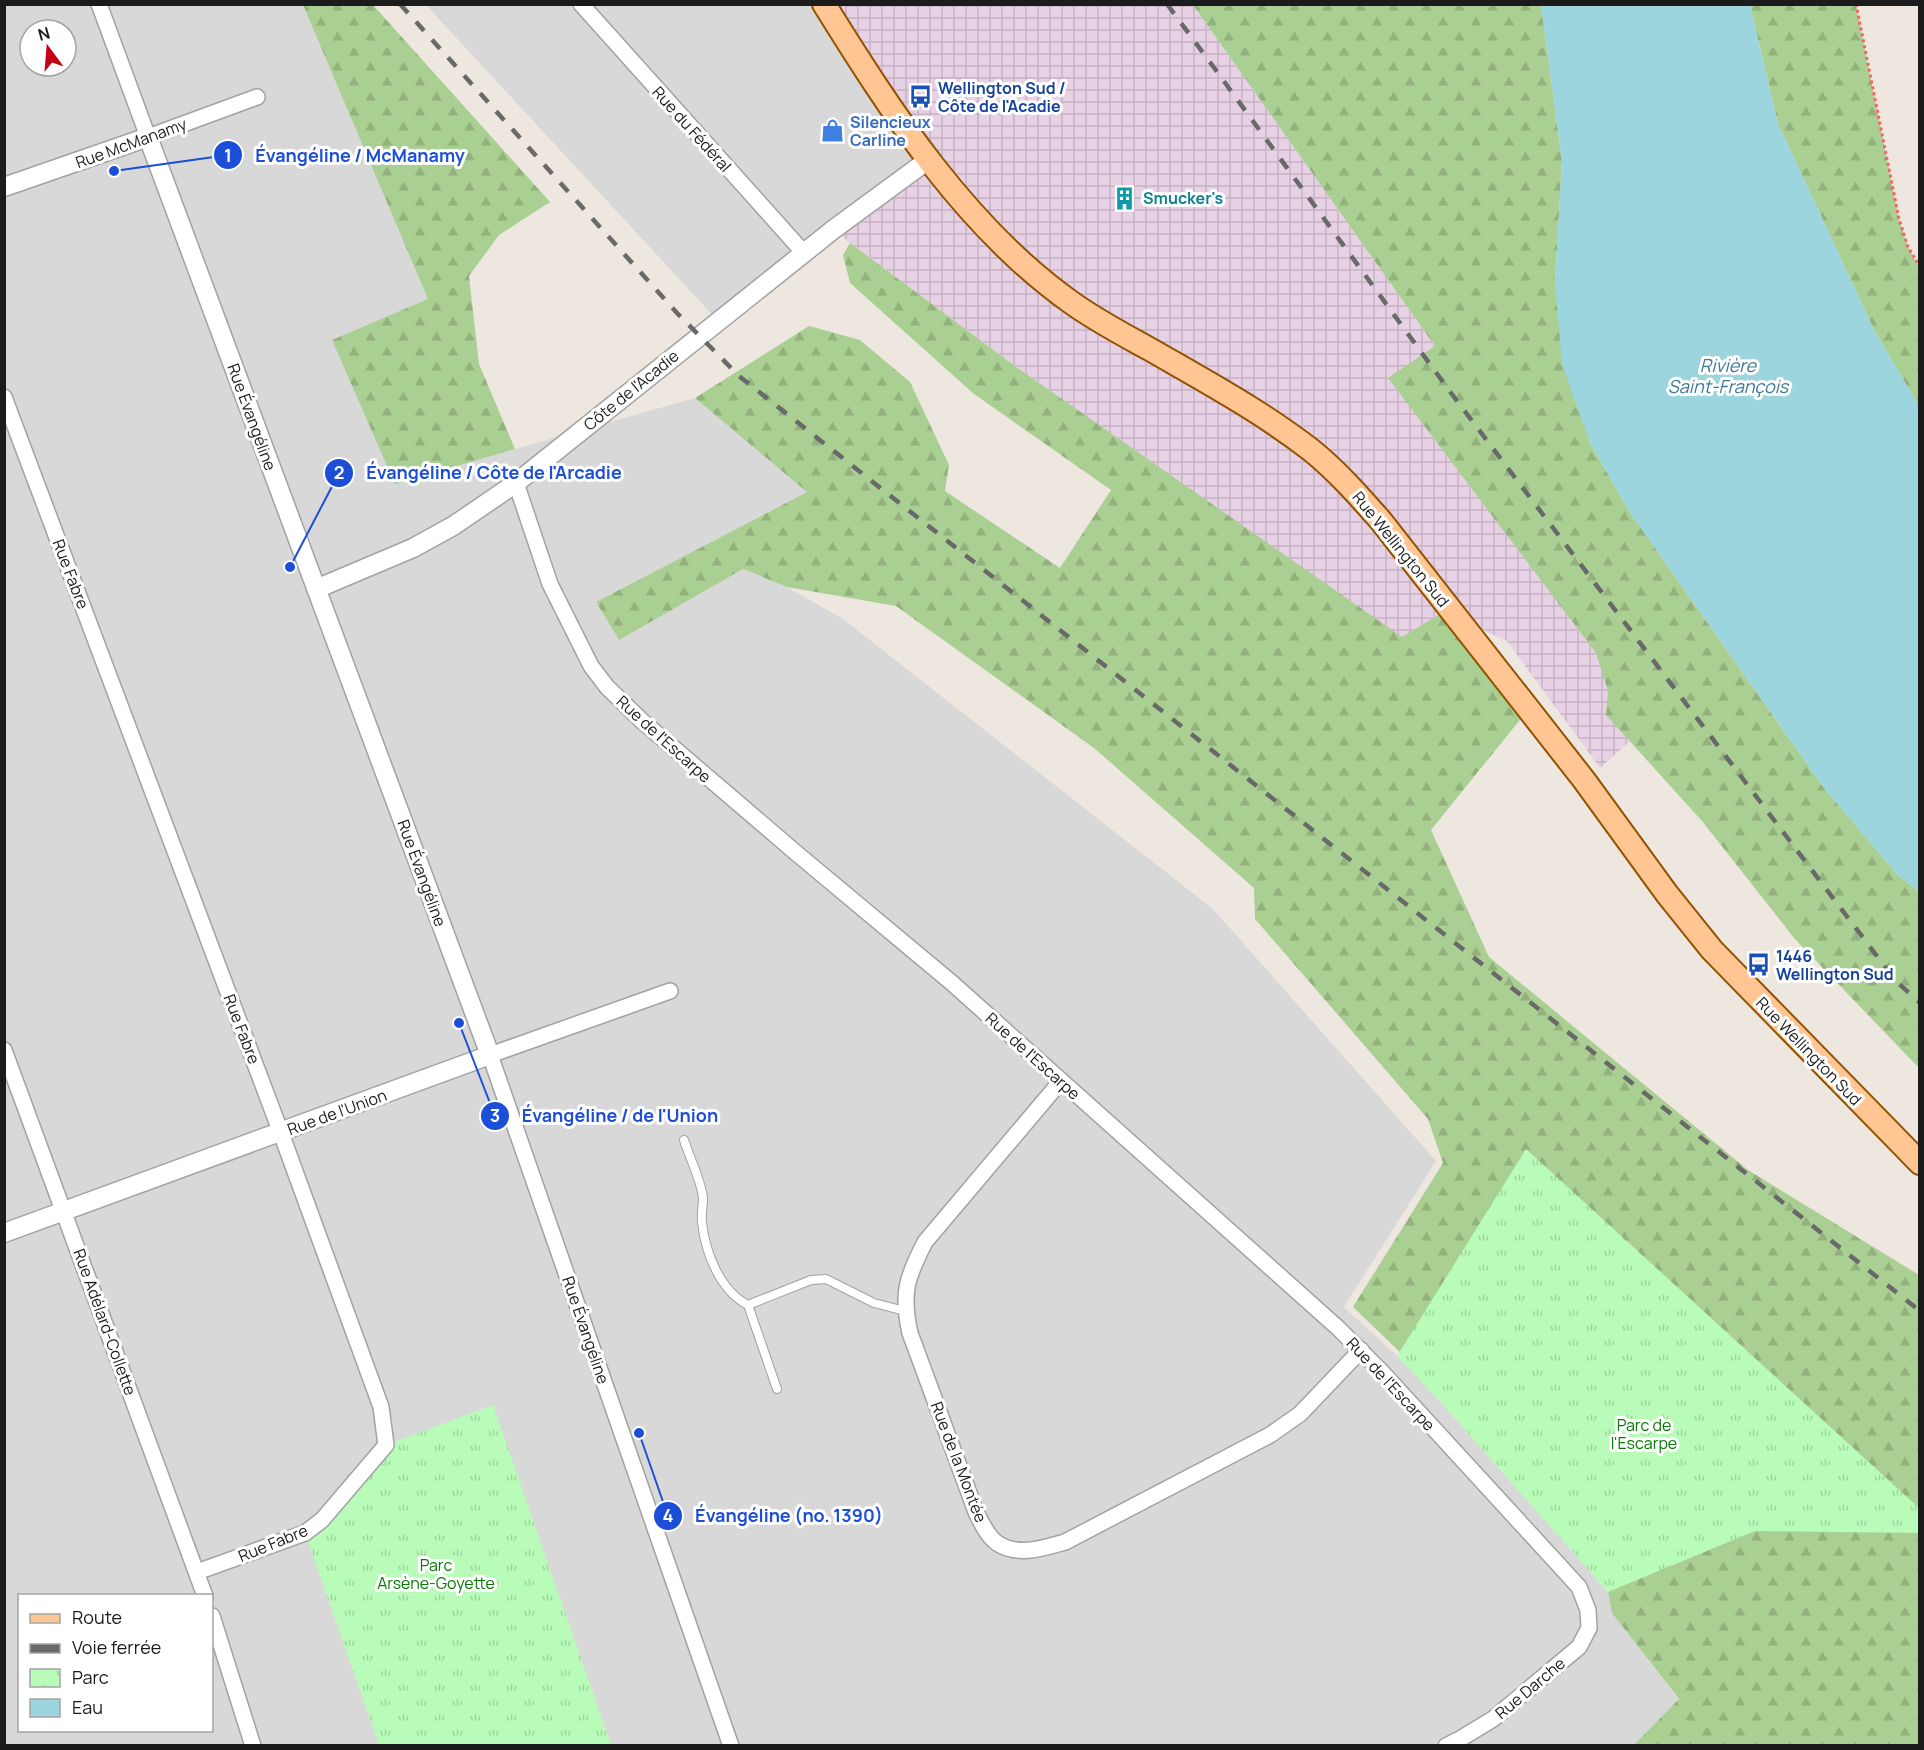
<svg xmlns="http://www.w3.org/2000/svg" width="1924" height="1750" font-family="Manrope,sans-serif">
	<style>
		.residential { fill: #d9d8d8; fill-rule: evenodd }
		.industrial { fill: url(#industrial-grid) }
		.forest { fill: url(#forest-firs) }
		.park { fill: url(#park-tufts) }
		.water { fill: #9dd5de }
		.lines { fill: none; stroke-linecap: round; stroke-linejoin: round }
		.service-casing { stroke: #a2a2a2; stroke-width: 10 }
		.minor-casing { stroke: #a2a2a2; stroke-width: 18 }
		.tertiary-casing { stroke: #a2a2a2; stroke-width: 21 }
		.primary-casing { stroke: #925300; stroke-width: 26 }
		.path { stroke: #ff605f; stroke-width: 3; stroke-dasharray: 3 3; stroke-linecap: butt }
		.service { stroke: #fff; stroke-width: 8 }
		.minor { stroke: #fff; stroke-width: 15 }
		.tertiary { stroke: #fff; stroke-width: 18 }
		.primary { stroke: #ffc693; stroke-width: 22 }
		.rail { stroke: #696969; stroke-width: 4.5; stroke-dasharray: 12 12; stroke-linecap: butt }
		.labels { text-anchor: middle; stroke-width: 6; stroke-linejoin: round; paint-order: stroke }
		.transit-label { font-size: 16px; font-weight: bold; fill: #164399; stroke: #fff; text-anchor: start }
		.shop-label { font-size: 16px; font-weight: bold; fill: #366cbe; stroke: #fff; text-anchor: start }
		.street-label { font-size: 16px; fill: #1b1b1b; stroke: #fff }
		.culture-label { font-size: 16px; font-weight: bold; fill: #0d838f; stroke: #fff; text-anchor: start }
		.park-label { font-size: 16px; fill: #087b06; stroke: #fff }
		.water-label { font-size: 18px; font-style: italic; fill: #3f789d; stroke: #fff }
		.leader { fill: none; stroke: #1d4ed8; stroke-width: 2 }
		.callout-dot { fill: #1d4ed8; stroke: #fff; stroke-width: 2 }
		.mark-label { font-size: 18px; text-anchor: middle; font-weight: bold; fill: #fff }
		.callout-label { font-size: 18px; text-anchor: middle; font-weight: bold; fill: #1d4ed8; stroke: #fff; stroke-width: 6; stroke-linejoin: round; paint-order: stroke }
	</style>
	<defs>
		<pattern id="industrial-grid" width="8" height="8" patternUnits="userSpaceOnUse" patternTransform="scale(1.5)"><rect width="8" height="8" fill="#e7d1e5"/><path d="M0 4h8M4 0v8" fill="none" stroke="#c6b3c4"/></pattern>
		<pattern id="forest-firs" width="22" height="20" patternUnits="userSpaceOnUse" patternTransform="scale(1.5)"><rect width="22" height="20" fill="#aacf92"/><path d="M5 1l3.5 6h-7zM16 11l3.5 6h-7z" fill="#92b17d"/></pattern>
		<pattern id="park-tufts" width="24" height="20" patternUnits="userSpaceOnUse" patternTransform="scale(1.5)"><rect width="24" height="20" fill="#b9fbb8"/><path d="M3 7l-1-3M5 7V3M7 7l1-3M15 17l-1-3M17 17v-4M19 17l1-3" fill="none" stroke="#9ed79e"/></pattern>
	</defs>
	<rect width="100%" height="100%" fill="#ede7df"/>
	<path class="residential" d="M5 5H303L428 299 395 483 695 398 807 492 596 602 619 639 743 569 787 587 843 619 1213 909 1436 1161 1344 1307 1407 1365 1438 1399 1608 1592 1612 1613 1679 1700 1634 1746H5ZM30 30H66V66H30ZM20 1596H212V1730H20Z
		M426 5H824L928 160 719 322Z"/>
	<path class="industrial" d="M824 5H1193L1682 694 1600 768 1507 641 1443 612 1402 638 1015 366 850 243 834 229 928 160Z"/>
	<path class="forest" d="M303 5H373L550 202 499 235 469 276 479 364 515 449 395 484 332 340 428 299Z
		M1193 5H1541L1562 161 1555 284 1590 443 1631 514 1824 788 1897 874 1919 892V1068L1795 939 1702 821 1606 715 1608 691 1596 653 1388 378 1435 346Z
		M1750 5H1856L1899 219 1908 247 1919 267V406L1875 332 1778 124Z
		M850 243 1015 366 1402 637 1443 612 1523 716 1431 830 1489 957 1748 1170 1919 1275V1745H1634L1679 1699 1612 1613 1608 1592 1656 1527 1430 1381 1353 1307 1443 1163 1428 1119 1255 919 1254 888 1094 748 896 606 787 587 743 569 619 640 596 602 807 492 695 398 809 326 860 340 910 382 949 465 945 491 1060 568 1111 490 974 394 850 283 843 255Z"/>
	<path class="park" d="M1526 1149 1919 1508V1533L1755 1531 1608 1592 1438 1399 1397 1356Z
		M493 1405 611 1745H379L305 1533 386 1445Z"/>
	<path class="water" d="M1541 5H1750L1778 124 1875 332 1919 406V892L1897 874 1824 788 1631 514 1590 443 1562 364 1555 284 1562 161Z"/>
	<g class="lines">
		<defs>
			<path id="service" d="M684 1140C689 1156 702 1183 703 1198 703 1206 701 1214 702 1222 705 1252 720 1291 748 1305
				M777 1389 748 1305 811 1280 826 1279 874 1303 905 1311"/>
			<path id="minor" d="M99 4 148 137 257 97
				M581 4 804 253
				M4 397 281 1133 381 1407 386 1445 322 1520 305 1533 197 1572
				M516 483 550 584 591 666 607 687 642 721 795 852 952 983 1338 1328 1381 1371 1579 1587 1588 1610 1589 1628 1579 1647 1493 1719 1460 1739 1446 1746
				M670 991 490 1055 731 1746
				M4 1050 205 1596
				M1061 1081 925 1242C907 1277 901 1293 910 1333L976 1512C981 1522 987 1536 997 1543 1018 1557 1043 1548 1065 1542L1270 1435 1300 1414 1361 1350
				M212 1616 253 1746"/>
			<path id="tertiary" d="M4 187 148 137 490 1055 4 1233
				M316 589 413 548 453 526 516 483 834 229 928 160"/>
			<path id="primary" d="M824 4C891 112 966 228 1072 303 1097 321 1126 336 1153 351 1207 382 1262 412 1311 450 1337 471 1359 496 1381 521L1584 780 1667 894 1712 950 1920 1163"/>
		</defs>
		<use href="#service" class="service-casing"/>
		<use href="#minor" class="minor-casing"/>
		<use href="#tertiary" class="tertiary-casing"/>
		<use href="#primary" class="primary-casing"/>
		<path class="path" d="M1856 4 1899 219 1908 247 1920 267"/>
		<use href="#service" class="service"/>
		<use href="#minor" class="minor"/>
		<use href="#tertiary" class="tertiary"/>
		<use href="#primary" class="primary"/>
		<path class="rail" d="M400 4 677 313 739 376 1920 1311
			M1167 4 1215 69 1451 393 1895 980 1920 1003"/>
	</g>
	<defs>
		<symbol id="bus-bare" viewBox="-9 -9 18 18"><path d="M-5-6H5V4H4V6H2V4H-2V6H-4V4H-5ZM-3.5-4V0h7V-4ZM-3.5 1.2v1.5H-2V1.2ZM2 1.2v1.5H3.5V1.2Z" fill="#1a4fb4" stroke="#fff" stroke-width="2.5" paint-order="stroke"/></symbol>
		<symbol id="shop-bare" viewBox="-9 -9 18 18"><path d="M-5-2.5h2.3a2.7 3.5 0 0 1 5.4 0H5L5.5 6h-11ZM-1.5-2.5h3a1.5 2.3 0 0 0-3 0Z" fill="#3f7fe0" stroke="#fff" stroke-width="2.5" paint-order="stroke"/></symbol>
		<symbol id="building-bare" viewBox="-9 -9 18 18"><path d="M-4-6H4V6H1V3H-1V6H-4ZM-2.5-4.3h1.7v1.8h-1.7ZM.8-4.3h1.7v1.8H.8ZM-2.5-1h1.7V.8h-1.7ZM.8-1h1.7V.8H.8Z" fill="#0f9aa8" stroke="#fff" stroke-width="2.5" paint-order="stroke"/></symbol>
	</defs>
	<g fill-rule="evenodd">
		<use href="#bus-bare" x="904" y="80" width="33" height="33"/>
		<use href="#shop-bare" x="816" y="114" width="33" height="33"/>
		<use href="#building-bare" x="1108" y="182" width="33" height="33"/>
		<use href="#bus-bare" x="1742" y="948" width="33" height="33"/>
	</g>
	<g class="labels">
		<g class="transit-label">
			<text x="938" y="94">Wellington Sud /<tspan x="938" dy="18">Côte de l'Acadie</tspan></text>
			<text x="1776" y="962">1446<tspan x="1776" dy="18">Wellington Sud</tspan></text>
		</g>
		<g class="shop-label">
			<text x="850" y="128">Silencieux<tspan x="850" dy="18">Carline</tspan></text>
		</g>
		<g class="street-label">
			<text transform="translate(692 129) rotate(48)" y="6">Rue du Fédéral</text>
			<text transform="translate(131 143) rotate(-20)" y="6">Rue McManamy</text>
			<text transform="translate(631 390) rotate(-39)" y="6">Côte de l'Acadie</text>
			<text transform="translate(252 417) rotate(70)" y="6">Rue Évangéline</text>
			<text transform="translate(1401 549) rotate(51)" y="6">Rue Wellington Sud</text>
			<text transform="translate(71 574) rotate(69)" y="6">Rue Fabre</text>
			<text transform="translate(664 739) rotate(42)" y="6">Rue de l'Escarpe</text>
			<text transform="translate(422 873) rotate(70)" y="6">Rue Évangéline</text>
			<text transform="translate(242 1029) rotate(69)" y="6">Rue Fabre</text>
			<text transform="translate(1809 1051) rotate(46)" y="6">Rue Wellington Sud</text>
			<text transform="translate(1033 1056) rotate(42)" y="6">Rue de l'Escarpe</text>
			<text transform="translate(337 1112) rotate(-20)" y="6">Rue de l'Union</text>
			<text transform="translate(105 1322) rotate(70)" y="6">Rue Adélard-Collette</text>
			<text transform="translate(586 1330) rotate(71)" y="6">Rue Évangéline</text>
			<text transform="translate(1391 1384) rotate(47)" y="6">Rue de l'Escarpe</text>
			<text transform="translate(959 1462) rotate(69)" y="6">Rue de la Montée</text>
			<text transform="translate(273 1543) rotate(-22)" y="6">Rue Fabre</text>
			<text transform="translate(1530 1688) rotate(-40)" y="6">Rue Darche</text>
		</g>
		<g class="culture-label">
			<text x="1143" y="204">Smucker's</text>
		</g>
		<g class="park-label">
			<text x="1644" y="1431">Parc de<tspan x="1644" dy="18">l'Escarpe</tspan></text>
			<text x="436" y="1571">Parc<tspan x="436" dy="18">Arsène-Goyette</tspan></text>
		</g>
		<g class="water-label">
			<text x="1728" y="372">Rivière<tspan x="1728" dy="21">Saint-François</tspan></text>
		</g>
	</g>
	<path class="leader" d="M114 171L228 155M290 567L339 473M459 1023L495 1116M639 1433L668 1516"/>
	<g class="callout-dot">
		<circle cx="114" cy="171" r="6"/>
		<circle cx="290" cy="567" r="6"/>
		<circle cx="459" cy="1023" r="6"/>
		<circle cx="639" cy="1433" r="6"/>
		<circle cx="228" cy="155" r="15"/>
		<circle cx="339" cy="473" r="15"/>
		<circle cx="495" cy="1116" r="15"/>
		<circle cx="668" cy="1516" r="15"/>
	</g>
	<g class="mark-label">
		<text x="228" y="162">1</text>
		<text x="339" y="479">2</text>
		<text x="495" y="1122">3</text>
		<text x="668" y="1522">4</text>
	</g>
	<g class="callout-label">
		<text x="360" y="162">Évangéline / McManamy</text>
		<text x="494" y="479">Évangéline / Côte de l'Arcadie</text>
		<text x="620" y="1122">Évangéline / de l'Union</text>
		<text x="789" y="1522">Évangéline (no. 1390)</text>
	</g>
	<rect width="1924" height="1750" fill="none" stroke="#1b1b1b" stroke-width="12"/>
	<rect x="18" y="1594" width="195" height="138" fill="#ffffff" stroke="#a4a4a4" stroke-width="1.5"/>
	<rect x="30" y="1614" width="30" height="9" fill="#ffc693" stroke="#a4a4a4" stroke-width="1.5"/>
	<text x="72" y="1624" font-size="18" fill="#1b1b1b">Route</text>
	<rect x="30" y="1644" width="30" height="9" fill="#696969" stroke="#a4a4a4" stroke-width="1.5"/>
	<text x="72" y="1654" font-size="18" fill="#1b1b1b">Voie ferrée</text>
	<rect x="30" y="1669" width="30" height="18" fill="url(#park-tufts)" stroke="#a4a4a4" stroke-width="1.5"/>
	<text x="72" y="1684" font-size="18" fill="#1b1b1b">Parc</text>
	<rect x="30" y="1699" width="30" height="18" fill="#9dd5de" stroke="#a4a4a4" stroke-width="1.5"/>
	<text x="72" y="1714" font-size="18" fill="#1b1b1b">Eau</text>
	<g transform="translate(48 48) rotate(344)"><circle r="28" fill="#ffffff" stroke="#a4a4a4" stroke-width="1.5"/>
	<path d="M0-4.5L10 22L0 15L-10 22Z" fill="#c60013"/>
	<text y="-9" font-size="16" font-weight="bold" text-anchor="middle" fill="#1b1b1b">N</text>
	</g>
</svg>
